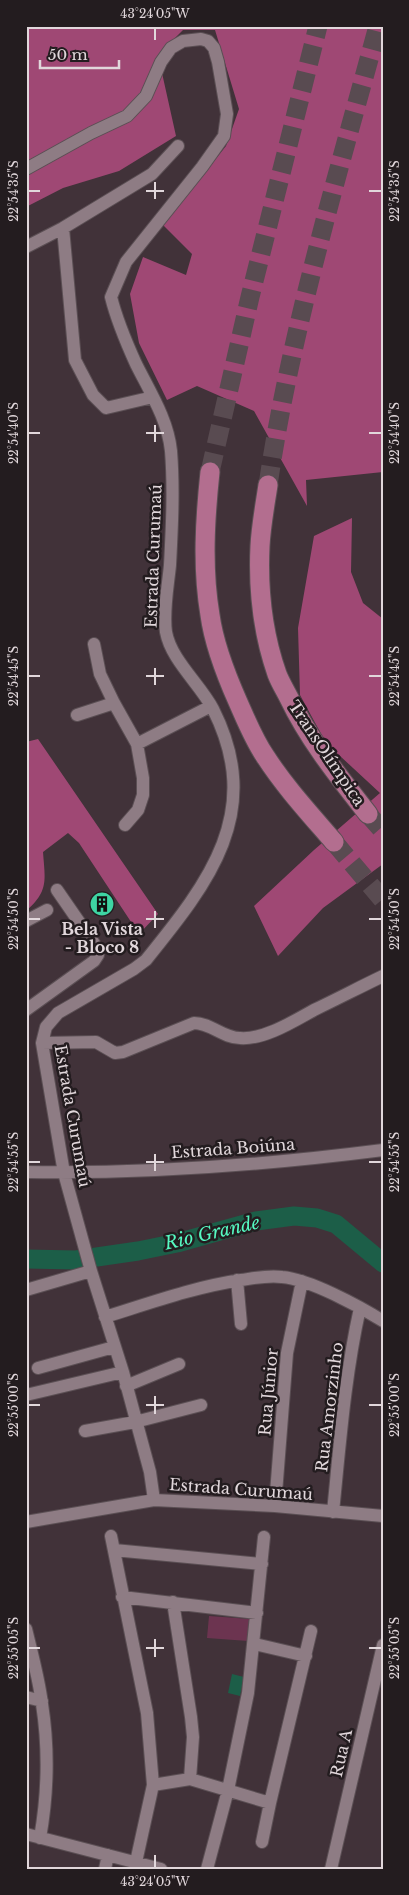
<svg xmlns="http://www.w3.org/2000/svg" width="409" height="1895" font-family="'Libre Baskerville',serif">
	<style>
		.green { fill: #6c3450 }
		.forest { fill: #9f4874 }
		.water { fill: #1c5e48 }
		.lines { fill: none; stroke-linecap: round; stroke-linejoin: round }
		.river { stroke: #1c5e48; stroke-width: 19 }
		.highway-tunnel { stroke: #594b51; stroke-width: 19; stroke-dasharray: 19 9; stroke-linecap: butt }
		.minor-casing { stroke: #5b4f54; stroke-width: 14 }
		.highway-casing { stroke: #5b4f54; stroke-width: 21 }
		.minor { stroke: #8e7c84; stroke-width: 12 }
		.highway { stroke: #b36e8f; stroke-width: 19 }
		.ticks { fill: none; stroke: #e1d7db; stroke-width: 2 }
		.labels { text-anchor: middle; stroke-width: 5; stroke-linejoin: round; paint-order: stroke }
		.street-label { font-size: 16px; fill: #e1d7db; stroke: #231c1f }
		.poi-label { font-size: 16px; font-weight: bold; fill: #e1d7db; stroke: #231c1f }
		.water-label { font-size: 18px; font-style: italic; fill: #56fac2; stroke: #231c1f }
		.neatline { fill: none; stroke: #e1d7db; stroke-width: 2 }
		.ticks-label { font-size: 12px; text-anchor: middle; fill: #e1d7db }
	</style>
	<rect width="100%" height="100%" fill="#413239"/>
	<path class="green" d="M209 1616 250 1619 248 1641 207 1638Z"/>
	<path class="forest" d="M26 26H383V472L306 480 307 506 254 411 197 386 167 400 139 343 130 294 143 257 186 275 192 254 163 225 226 146 239 109 215 30H183L158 55 176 136 119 171 63 188 26 207Z
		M352 518 351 572 363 603 383 619V864L323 908 278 956 254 906 314 850 380 793 326 743 300 695 298 628 314 536Z
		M38 739 158 914 139 934 79 843 68 833 43 852C45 880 49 891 26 911V742Z"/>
	<path class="water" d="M232 1674 244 1677 240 1696 228 1693Z"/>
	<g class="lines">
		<path class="river" d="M26 1259 76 1260 138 1251 177 1243 256 1221 294 1216 317 1218 336 1224 383 1263"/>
		<path class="highway-tunnel" d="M210 472 250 297 318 26
			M268 485C291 329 337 178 378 26
			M368 814 383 831
			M334 842 383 900"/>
		<defs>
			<path id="minor" d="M26 169 91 133 127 116 146 96 161 62 171 48 183 41 201 39 208 41 214 48 218 62 227 114 224 136 202 167 126 262 111 297C117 321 126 342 136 364 150 392 168 420 171 451 174 489 172 527 170 565 168 586 163 611 166 632 171 660 200 684 213 709 265 812 209 882 146 960L134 969 58 1013 46 1027 42 1043 64 1173 91 1271 123 1372 150 1472 154 1500
				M63 228 75 360 93 395 106 408 153 397
				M26 247 63 228 152 174 178 146
				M94 644 100 674 114 703 137 744 143 778V795L138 810 125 825
				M77 715 114 703
				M137 744 211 706
				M26 921 47 910
				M26 1010 94 961 98 955 95 945 57 890
				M42 1043 96 1042 115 1053 123 1052 194 1023C211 1023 223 1038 240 1038 264 1040 294 1021 314 1010 337 999 360 987 383 976
				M26 1172C145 1174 265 1165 383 1150
				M237 1280 241 1324
				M26 1290 91 1271
				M105 1317C150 1303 194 1287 241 1280 255 1278 268 1275 282 1277 309 1279 359 1306 383 1321
				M38 1368 114 1347
				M126 1386 179 1364
				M26 1395 123 1372
				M85 1431 135 1422 201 1405
				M275 1506 287 1353 302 1281
				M333 1512C340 1443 345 1375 360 1308
				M26 1522 154 1500 275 1506 383 1516
				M111 1536 147 1713 153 1785 136 1862
				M114 1550 262 1564
				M122 1597 257 1613
				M173 1602 191 1717 193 1737 190 1779
				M26 1629C32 1654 39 1679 42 1704 49 1749 48 1793 40 1838
				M255 1644 306 1656
				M26 1697 42 1701
				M153 1785 190 1779 270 1803
				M26 1834 161 1869
				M262 1842 270 1803 311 1631
				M105 1869 108 1855
				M207 1869 228 1790 248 1693 264 1537
				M331 1869 383 1645"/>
			<path id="highway" d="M210 472C205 519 202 568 210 615 214 645 226 675 238 702 246 720 254 740 265 756 285 787 310 814 334 842
				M268 485C265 505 261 526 260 546 258 588 263 634 277 674 280 682 285 690 289 698 309 740 339 777 368 814"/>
		</defs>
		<use href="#minor" class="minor-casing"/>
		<use href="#highway" class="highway-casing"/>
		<use href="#minor" class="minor"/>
		<use href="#highway" class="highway"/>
	</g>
	<path class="ticks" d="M155 28V40M155 182V199M28 191H40M146 191H164M369 191H382M155 425V442M28 433H40M146 433H164M369 433H382M155 668V685M28 676H40M146 676H164M369 676H382M155 911V928M28 919H40M146 919H164M369 919H382M155 1154V1171M28 1162H40M146 1162H164M369 1162H382M155 1396V1414M28 1405H40M146 1405H164M369 1405H382M155 1639V1657M28 1648H40M146 1648H164M369 1648H382M155 1855V1868"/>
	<defs>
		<symbol id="building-disc" viewBox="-11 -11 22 22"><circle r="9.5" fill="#3ed4a3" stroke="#231c1f"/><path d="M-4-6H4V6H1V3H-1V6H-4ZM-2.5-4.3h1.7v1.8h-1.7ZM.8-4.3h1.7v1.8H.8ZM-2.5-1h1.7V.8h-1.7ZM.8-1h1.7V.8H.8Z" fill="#111"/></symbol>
	</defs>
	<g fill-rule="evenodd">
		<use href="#building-disc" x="88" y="890" width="28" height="28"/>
	</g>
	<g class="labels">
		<g class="street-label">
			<text transform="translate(153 556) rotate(-88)" y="6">Estrada Curumaú</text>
			<text transform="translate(327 753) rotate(56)" y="6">TransOlímpica</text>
			<text transform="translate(73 1116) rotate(80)" y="6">Estrada Curumaú</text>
			<text transform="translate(233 1148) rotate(-4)" y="6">Estrada Boiúna</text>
			<text transform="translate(268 1392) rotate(-85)" y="6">Rua Júnior</text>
			<text transform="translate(329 1407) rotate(-83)" y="6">Rua Amorzinho</text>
			<text transform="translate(241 1489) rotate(4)" y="6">Estrada Curumaú</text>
			<text transform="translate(341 1753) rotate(-77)" y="6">Rua A</text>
		</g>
		<g class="poi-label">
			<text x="102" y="935">Bela Vista<tspan x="102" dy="18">- Bloco 8</tspan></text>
		</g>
		<g class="water-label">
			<text transform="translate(212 1233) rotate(-13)" y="6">Rio Grande</text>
		</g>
	</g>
	<rect width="409" height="1895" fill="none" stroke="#231c1f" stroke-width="55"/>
	<path d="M40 60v8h79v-8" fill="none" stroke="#e1d7db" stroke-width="2.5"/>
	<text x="48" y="60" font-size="15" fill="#e1d7db" stroke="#231c1f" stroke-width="4" paint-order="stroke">50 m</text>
	<rect x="28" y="28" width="354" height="1840" class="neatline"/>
	<g class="ticks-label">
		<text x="155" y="18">43°24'05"W</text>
		<text transform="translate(14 191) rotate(-90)" y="4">22°54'35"S</text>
		<text transform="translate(395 191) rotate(-90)" y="4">22°54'35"S</text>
		<text transform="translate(14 433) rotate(-90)" y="4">22°54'40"S</text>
		<text transform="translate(395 433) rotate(-90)" y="4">22°54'40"S</text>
		<text transform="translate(14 676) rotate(-90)" y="4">22°54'45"S</text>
		<text transform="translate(395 676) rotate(-90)" y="4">22°54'45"S</text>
		<text transform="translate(14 919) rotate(-90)" y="4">22°54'50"S</text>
		<text transform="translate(395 919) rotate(-90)" y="4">22°54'50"S</text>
		<text transform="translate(14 1162) rotate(-90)" y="4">22°54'55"S</text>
		<text transform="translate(395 1162) rotate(-90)" y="4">22°54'55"S</text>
		<text transform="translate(14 1405) rotate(-90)" y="4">22°55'00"S</text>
		<text transform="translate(395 1405) rotate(-90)" y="4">22°55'00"S</text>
		<text transform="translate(14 1648) rotate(-90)" y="4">22°55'05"S</text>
		<text transform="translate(395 1648) rotate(-90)" y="4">22°55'05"S</text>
		<text x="155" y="1886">43°24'05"W</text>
	</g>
</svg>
